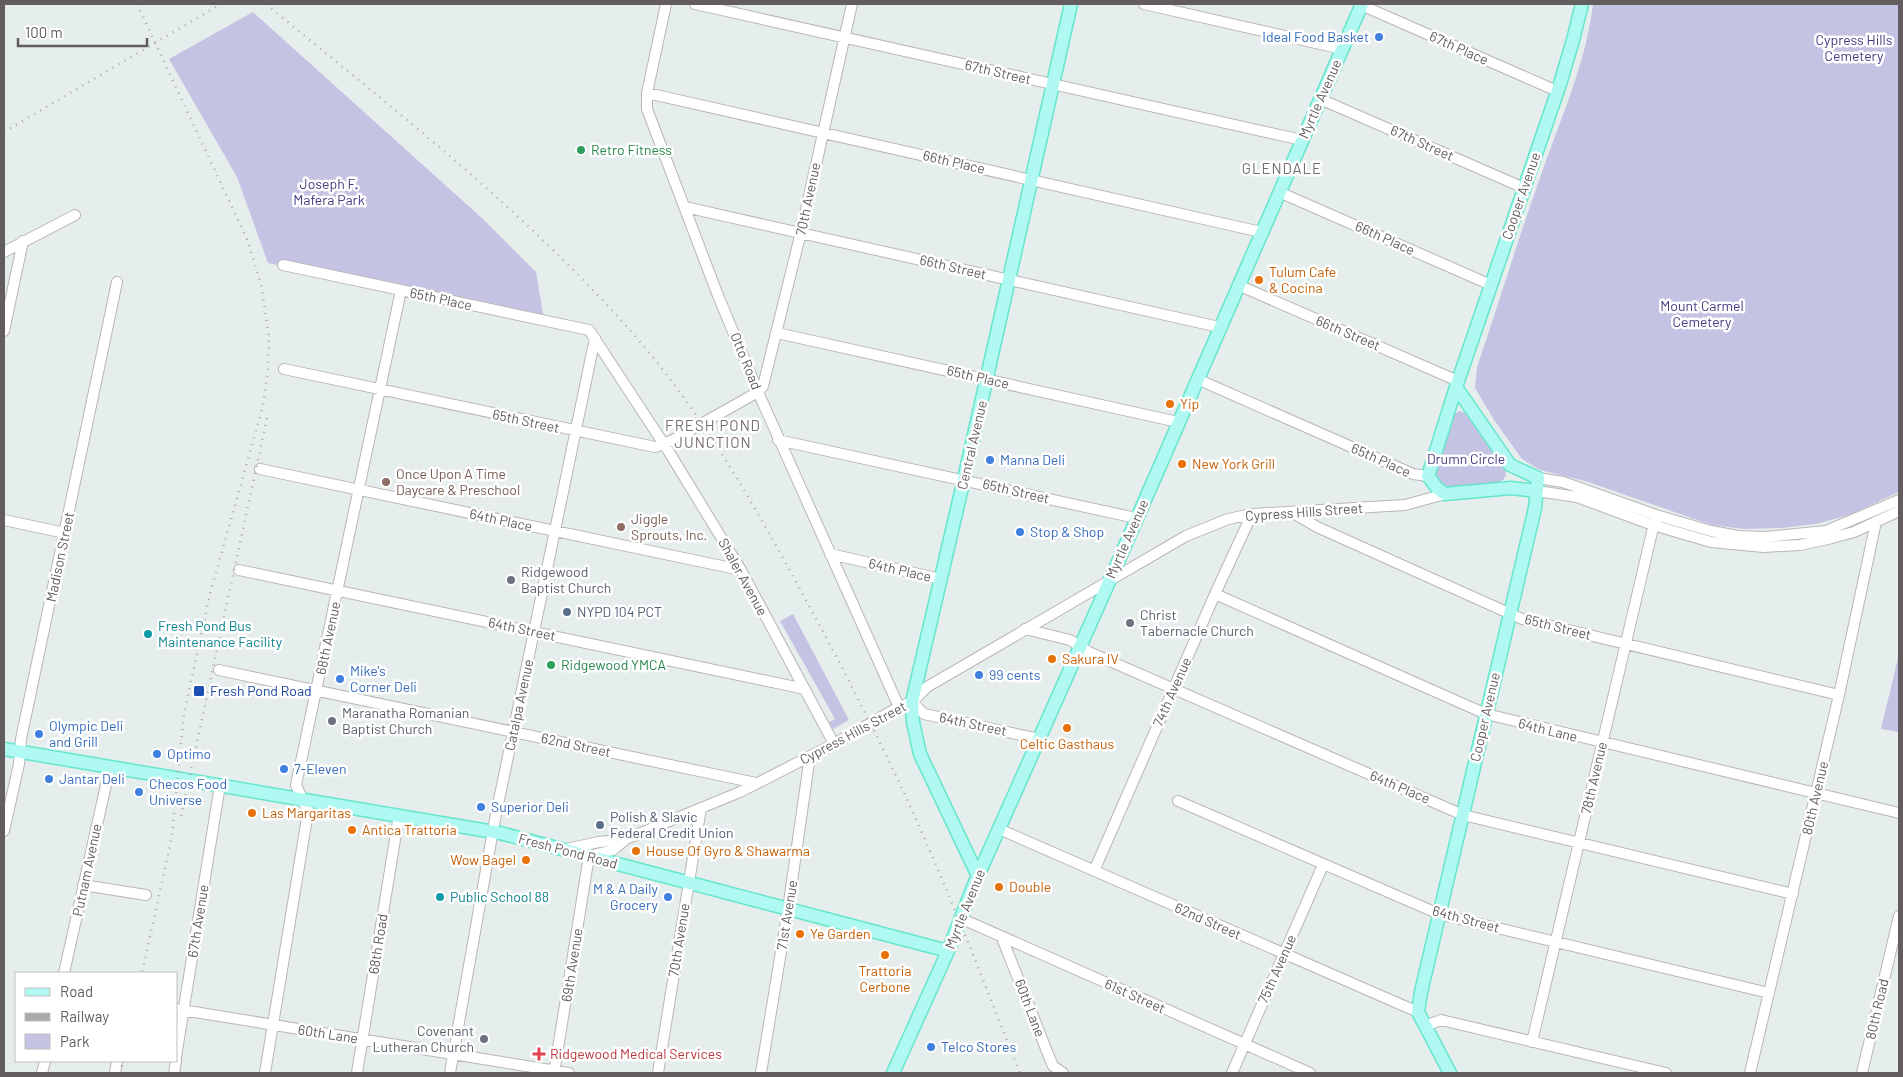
<svg xmlns="http://www.w3.org/2000/svg" width="1903" height="1077" font-family="Barlow,sans-serif">
	<style>
		.green { fill: #c5c3e3 }
		.lines { fill: none; stroke-linecap: round; stroke-linejoin: round }
		.minor-casing { stroke: #bbb5b7; stroke-width: 12 }
		.major-casing { stroke: #65e6cb; stroke-width: 15 }
		.minor { stroke: #fff; stroke-width: 10 }
		.major { stroke: #aff9f2; stroke-width: 12 }
		.rail { stroke: #aba9a9; stroke-width: 2.5; stroke-dasharray: 1 6; stroke-linecap: butt }
		.shop-dot { fill: #3f7fe0; stroke: #fff; stroke-width: 2 }
		.leisure-dot { fill: #2e9e5b; stroke: #fff; stroke-width: 2 }
		.food-dot { fill: #e8710a; stroke: #fff; stroke-width: 2 }
		.education-dot { fill: #8d6e63; stroke: #fff; stroke-width: 2 }
		.worship-dot { fill: #6b7280; stroke: #fff; stroke-width: 2 }
		.service-dot { fill: #5c6f8a; stroke: #fff; stroke-width: 2 }
		.culture-dot { fill: #0f9aa8; stroke: #fff; stroke-width: 2 }
		.transit-dot { fill: #1a4fb4; stroke: #fff; stroke-width: 2 }
		.health-dot { fill: #e0444e; stroke: #fff; stroke-width: 2 }
		.labels { text-anchor: middle; stroke-width: 5; stroke-linejoin: round; paint-order: stroke }
		.shop-label { font-size: 14px; fill: #366cbe; stroke: #fff; text-anchor: start }
		.park-label { font-size: 14px; fill: #443c83; stroke: #fff }
		.street-label { font-size: 14px; fill: #645d5f; stroke: #fff }
		.leisure-label { font-size: 14px; fill: #27864d; stroke: #fff; text-anchor: start }
		.food-label { font-size: 14px; fill: #c56008; stroke: #fff; text-anchor: start }
		.education-label { font-size: 14px; fill: #785e54; stroke: #fff; text-anchor: start }
		.worship-label { font-size: 14px; fill: #5b616d; stroke: #fff; text-anchor: start }
		.service-label { font-size: 14px; fill: #4e5e75; stroke: #fff; text-anchor: start }
		.culture-label { font-size: 14px; fill: #0d838f; stroke: #fff; text-anchor: start }
		.transit-label { font-size: 14px; fill: #164399; stroke: #fff; text-anchor: start }
		.health-label { font-size: 14px; fill: #be3a42; stroke: #fff; text-anchor: start }
		.neighbourhood-label { font-size: 15px; letter-spacing: 1px; fill: #766e71; stroke: #fff }
	</style>
	<rect width="100%" height="100%" fill="#e5eeec"/>
	<path class="green" d="M1593 4H1899V492L1849 515 1816 524 1782 528 1744 529 1712 525 1585 481 1540 470 1522 459 1494 420 1475 388 1477 367C1499 303 1518 239 1541 175 1560 120 1586 63 1593 4Z
		M253 12 483 219 536 272 544 320 268 263 237 177 169 59Z
		M1459 411 1463 412 1470 417 1504 465 1506 475 1503 480 1497 483 1444 488 1434 475 1449 419Z
		M793 614 849 720 833 729 829 722 835 719 780 621Z
		M1899 654V732L1881 729Z"/>
	<g class="lines">
		<defs>
			<path id="minor" d="M666 4 647 93V109L717 293 758 392 899 707
				M695 4 1302 140
				M1144 4 1342 49
				M1361 5 1557 91
				M647 93 1261 232
				M1320 99 1524 188
				M1279 192 1491 285
				M685 207 1219 327
				M4 252 75 215
				M283 265 589 330 669 452 741 570 834 744
				M1238 285 1458 381
				M4 331 23 241
				M777 333 1178 422
				M284 369 655 447 671 441 758 392 763 386 801 232 852 4
				M1197 379 1413 474 1428 476
				M778 440 1136 518
				M260 469 741 570
				M1538 478 1563 482 1656 515 1711 531 1738 536 1765 537 1826 531 1899 500
				M1537 491 1577 497 1653 525 1711 542 1764 547 1800 545 1832 538 1854 532 1899 511
				M1293 513 1317 527 1522 619 1839 695
				M4 520 65 533
				M830 554 941 579
				M239 570 805 689
				M1215 594 1486 714 1899 813
				M1025 629 1070 640 1089 652 1463 815 1793 894
				M219 670 756 783
				M912 702 924 714 1039 739
				M1178 801 1439 914 1769 993
				M999 829 1418 1012
				M4 831 19 764 21 739 117 282
				M566 849 599 842 626 839 740 792 834 744 899 707 912 702 927 687 1186 536 1228 519 1252 514 1405 505 1445 494
				M1094 871 1215 594 1252 514
				M83 885 146 895
				M960 918 1310 1073
				M1002 938 1050 1059 1053 1066 1063 1073
				M64 973 110 767
				M176 1009 569 1073
				M1425 1026 1441 1020 1666 1073
				M1532 1042 1656 515
				M176 1057 220 785
				M42 1073 45 1061
				M115 1073 117 1061
				M174 1073 176 1061
				M265 1073 308 812 296 785 401 290
				M357 1073 399 815
				M450 1073 495 819 595 338
				M554 1073 589 856 613 850 626 839
				M658 1073 701 808
				M761 1073 788 909 810 756
				M1232 1073 1323 865
				M1750 1073 1839 695 1876 522
				M1862 1073 1899 916"/>
			<path id="major" d="M1537 491 1511 488 1445 494 1437 488 1428 476 1456 387 1560 84 1573 40 1582 4
				M4 749 500 833 948 951
				M978 876 920 754 913 722 912 702 964 479 1071 4
				M893 1073 948 951 973 887 1117 564 1362 4
				M1450 1073 1418 1012 1421 992 1535 508 1538 478 1510 465 1456 387"/>
		</defs>
		<use href="#minor" class="minor-casing"/>
		<use href="#major" class="major-casing"/>
		<use href="#minor" class="minor"/>
		<use href="#major" class="major"/>
		<path class="rail" d="M137 4 247 239 261 284 269 337 268 369 263 406 210 594 184 713 172 836 142 973
			M266 4C399 114 535 218 647 350 706 421 751 500 795 580 834 651 871 722 905 795 947 886 983 980 1020 1073
			M4 132 221 4
			M181 816 267 418
			M120 1073 123 1061"/>
	</g>
	<g class="shop-dot">
		<circle cx="1379" cy="37" r="5"/>
		<circle cx="990" cy="460" r="5"/>
		<circle cx="1020" cy="532" r="5"/>
		<circle cx="979" cy="675" r="5"/>
		<circle cx="340" cy="679" r="5"/>
		<circle cx="39" cy="734" r="5"/>
		<circle cx="157" cy="754" r="5"/>
		<circle cx="284" cy="769" r="5"/>
		<circle cx="49" cy="779" r="5"/>
		<circle cx="139" cy="792" r="5"/>
		<circle cx="481" cy="807" r="5"/>
		<circle cx="668" cy="897" r="5"/>
		<circle cx="931" cy="1047" r="5"/>
	</g>
	<g class="leisure-dot">
		<circle cx="581" cy="150" r="5"/>
		<circle cx="551" cy="665" r="5"/>
	</g>
	<g class="food-dot">
		<circle cx="1259" cy="280" r="5"/>
		<circle cx="1170" cy="404" r="5"/>
		<circle cx="1182" cy="464" r="5"/>
		<circle cx="1052" cy="659" r="5"/>
		<circle cx="1067" cy="728" r="5"/>
		<circle cx="252" cy="813" r="5"/>
		<circle cx="352" cy="830" r="5"/>
		<circle cx="636" cy="851" r="5"/>
		<circle cx="526" cy="860" r="5"/>
		<circle cx="999" cy="887" r="5"/>
		<circle cx="800" cy="934" r="5"/>
		<circle cx="885" cy="955" r="5"/>
	</g>
	<g class="education-dot">
		<circle cx="386" cy="482" r="5"/>
		<circle cx="621" cy="527" r="5"/>
	</g>
	<g class="worship-dot">
		<circle cx="511" cy="580" r="5"/>
		<circle cx="1130" cy="623" r="5"/>
		<circle cx="332" cy="721" r="5"/>
		<circle cx="484" cy="1039" r="5"/>
	</g>
	<g class="service-dot">
		<circle cx="567" cy="612" r="5"/>
		<circle cx="600" cy="825" r="5"/>
	</g>
	<g class="culture-dot">
		<circle cx="148" cy="634" r="5"/>
		<circle cx="440" cy="897" r="5"/>
	</g>
	<rect class="transit-dot" x="193" y="685" width="12" height="12" rx="2.5"/>
	<path class="health-dot" d="M536.5 1046.5h5v5h5v5h-5v5h-5v-5h-5v-5h5z"/>
	<g class="labels">
		<g class="shop-label">
			<text x="1369" y="42" text-anchor="end">Ideal Food Basket</text>
			<text x="1000" y="465">Manna Deli</text>
			<text x="1030" y="537">Stop &amp; Shop</text>
			<text x="350" y="676">Mike's<tspan x="350" dy="16">Corner Deli</tspan></text>
			<text x="989" y="680">99 cents</text>
			<text x="49" y="731">Olympic Deli<tspan x="49" dy="16">and Grill</tspan></text>
			<text x="167" y="759">Optimo</text>
			<text x="294" y="774">7-Eleven</text>
			<text x="59" y="784">Jantar Deli</text>
			<text x="149" y="789">Checos Food<tspan x="149" dy="16">Universe</tspan></text>
			<text x="491" y="812">Superior Deli</text>
			<text x="658" y="894" text-anchor="end">M &amp; A Daily<tspan x="658" dy="16">Grocery</tspan></text>
			<text x="941" y="1052">Telco Stores</text>
		</g>
		<g class="park-label">
			<text x="1854" y="45">Cypress Hills<tspan x="1854" dy="16">Cemetery</tspan></text>
			<text x="329" y="189">Joseph F.<tspan x="329" dy="16">Mafera Park</tspan></text>
			<text x="1702" y="311">Mount Carmel<tspan x="1702" dy="16">Cemetery</tspan></text>
			<text x="1466" y="464">Drumn Circle</text>
		</g>
		<g class="street-label">
			<text transform="translate(1459 48) rotate(24)" y="5">67th Place</text>
			<text transform="translate(998 72) rotate(13)" y="5">67th Street</text>
			<text transform="translate(1320 99) rotate(-66)" y="5">Myrtle Avenue</text>
			<text transform="translate(1422 143) rotate(24)" y="5">67th Street</text>
			<text transform="translate(954 162) rotate(13)" y="5">66th Place</text>
			<text transform="translate(1521 196) rotate(-71)" y="5">Cooper Avenue</text>
			<text transform="translate(808 199) rotate(-78)" y="5">70th Avenue</text>
			<text transform="translate(1385 238) rotate(24)" y="5">66th Place</text>
			<text transform="translate(953 267) rotate(13)" y="5">66th Street</text>
			<text transform="translate(441 299) rotate(12)" y="5">65th Place</text>
			<text transform="translate(1348 333) rotate(23)" y="5">66th Street</text>
			<text transform="translate(746 361) rotate(68)" y="5">Otto Road</text>
			<text transform="translate(978 377) rotate(13)" y="5">65th Place</text>
			<text transform="translate(526 421) rotate(12)" y="5">65th Street</text>
			<text transform="translate(972 445) rotate(-77)" y="5">Central Avenue</text>
			<text transform="translate(1381 460) rotate(24)" y="5">65th Place</text>
			<text transform="translate(1016 491) rotate(13)" y="5">65th Street</text>
			<text transform="translate(1304 512) rotate(-4)" y="5">Cypress Hills Street</text>
			<text transform="translate(501 520) rotate(12)" y="5">64th Place</text>
			<text transform="translate(1127 539) rotate(-66)" y="5">Myrtle Avenue</text>
			<text transform="translate(60 557) rotate(-78)" y="5">Madison Street</text>
			<text transform="translate(900 570) rotate(13)" y="5">64th Place</text>
			<text transform="translate(743 577) rotate(61)" y="5">Shaler Avenue</text>
			<text transform="translate(1558 627) rotate(14)" y="5">65th Street</text>
			<text transform="translate(522 629) rotate(12)" y="5">64th Street</text>
			<text transform="translate(328 638) rotate(-78)" y="5">68th Avenue</text>
			<text transform="translate(1172 692) rotate(-66)" y="5">74th Avenue</text>
			<text transform="translate(519 705) rotate(-78)" y="5">Catalpa Avenue</text>
			<text transform="translate(1485 717) rotate(-77)" y="5">Cooper Avenue</text>
			<text transform="translate(973 724) rotate(12)" y="5">64th Street</text>
			<text transform="translate(1548 730) rotate(14)" y="5">64th Lane</text>
			<text transform="translate(853 733) rotate(-28)" y="5">Cypress Hills Street</text>
			<text transform="translate(576 745) rotate(12)" y="5">62nd Street</text>
			<text transform="translate(1594 778) rotate(-77)" y="5">78th Avenue</text>
			<text transform="translate(1400 787) rotate(23)" y="5">64th Place</text>
			<text transform="translate(1815 798) rotate(-77)" y="5">80th Avenue</text>
			<text transform="translate(568 851) rotate(15)" y="5">Fresh Pond Road</text>
			<text transform="translate(87 870) rotate(-78)" y="5">Putnam Avenue</text>
			<text transform="translate(965 909) rotate(-68)" y="5">Myrtle Avenue</text>
			<text transform="translate(787 915) rotate(-81)" y="5">71st Avenue</text>
			<text transform="translate(1466 919) rotate(15)" y="5">64th Street</text>
			<text transform="translate(198 921) rotate(-81)" y="5">67th Avenue</text>
			<text transform="translate(1208 921) rotate(24)" y="5">62nd Street</text>
			<text transform="translate(679 940) rotate(-81)" y="5">70th Avenue</text>
			<text transform="translate(378 944) rotate(-81)" y="5">68th Road</text>
			<text transform="translate(572 965) rotate(-81)" y="5">69th Avenue</text>
			<text transform="translate(1277 969) rotate(-66)" y="5">75th Avenue</text>
			<text transform="translate(1135 996) rotate(24)" y="5">61st Street</text>
			<text transform="translate(1030 1008) rotate(69)" y="5">60th Lane</text>
			<text transform="translate(1877 1009) rotate(-77)" y="5">80th Road</text>
			<text transform="translate(328 1034) rotate(9)" y="5">60th Lane</text>
		</g>
		<g class="leisure-label">
			<text x="591" y="155">Retro Fitness</text>
			<text x="561" y="670">Ridgewood YMCA</text>
		</g>
		<g class="food-label">
			<text x="1269" y="277">Tulum Cafe<tspan x="1269" dy="16">&amp; Cocina</tspan></text>
			<text x="1180" y="409">Yip</text>
			<text x="1192" y="469">New York Grill</text>
			<text x="1062" y="664">Sakura IV</text>
			<text x="1067" y="749" text-anchor="middle">Celtic Gasthaus</text>
			<text x="262" y="818">Las Margaritas</text>
			<text x="362" y="835">Antica Trattoria</text>
			<text x="646" y="856">House Of Gyro &amp; Shawarma</text>
			<text x="516" y="865" text-anchor="end">Wow Bagel</text>
			<text x="1009" y="892">Double</text>
			<text x="810" y="939">Ye Garden</text>
			<text x="885" y="976" text-anchor="middle">Trattoria<tspan x="885" dy="16">Cerbone</tspan></text>
		</g>
		<g class="education-label">
			<text x="396" y="479">Once Upon A Time<tspan x="396" dy="16">Daycare &amp; Preschool</tspan></text>
			<text x="631" y="524">Jiggle<tspan x="631" dy="16">Sprouts, Inc.</tspan></text>
		</g>
		<g class="worship-label">
			<text x="521" y="577">Ridgewood<tspan x="521" dy="16">Baptist Church</tspan></text>
			<text x="1140" y="620">Christ<tspan x="1140" dy="16">Tabernacle Church</tspan></text>
			<text x="342" y="718">Maranatha Romanian<tspan x="342" dy="16">Baptist Church</tspan></text>
			<text x="474" y="1036" text-anchor="end">Covenant<tspan x="474" dy="16">Lutheran Church</tspan></text>
		</g>
		<g class="service-label">
			<text x="577" y="617">NYPD 104 PCT</text>
			<text x="610" y="822">Polish &amp; Slavic<tspan x="610" dy="16">Federal Credit Union</tspan></text>
		</g>
		<g class="culture-label">
			<text x="158" y="631">Fresh Pond Bus<tspan x="158" dy="16">Maintenance Facility</tspan></text>
			<text x="450" y="902">Public School 88</text>
		</g>
		<g class="transit-label">
			<text x="210" y="696">Fresh Pond Road</text>
		</g>
		<g class="health-label">
			<text x="550" y="1059">Ridgewood Medical Services</text>
		</g>
		<g class="neighbourhood-label">
			<text x="1282" y="174">GLENDALE</text>
			<text x="713" y="431">FRESH POND<tspan x="713" dy="17">JUNCTION</tspan></text>
		</g>
	</g>
	<rect width="1903" height="1077" fill="none" stroke="#645d5f" stroke-width="10"/>
	<rect x="15" y="972" width="162" height="90" fill="#ffffff" stroke="#c1bebf"/>
	<rect x="25" y="988" width="25" height="8" fill="#aff9f2" stroke="#c1bebf"/>
	<text x="60" y="997" font-size="15" fill="#645d5f">Road</text>
	<rect x="25" y="1013" width="25" height="8" fill="#aba9a9" stroke="#c1bebf"/>
	<text x="60" y="1022" font-size="15" fill="#645d5f">Railway</text>
	<rect x="25" y="1034" width="25" height="15" fill="#c5c3e3" stroke="#c1bebf"/>
	<text x="60" y="1047" font-size="15" fill="#645d5f">Park</text>
	<path d="M18 38v8h129v-8" fill="none" stroke="#645d5f" stroke-width="2.5"/>
	<text x="25" y="38" font-size="15" fill="#645d5f" stroke="#ffffff" stroke-width="4" paint-order="stroke">100 m</text>
</svg>
